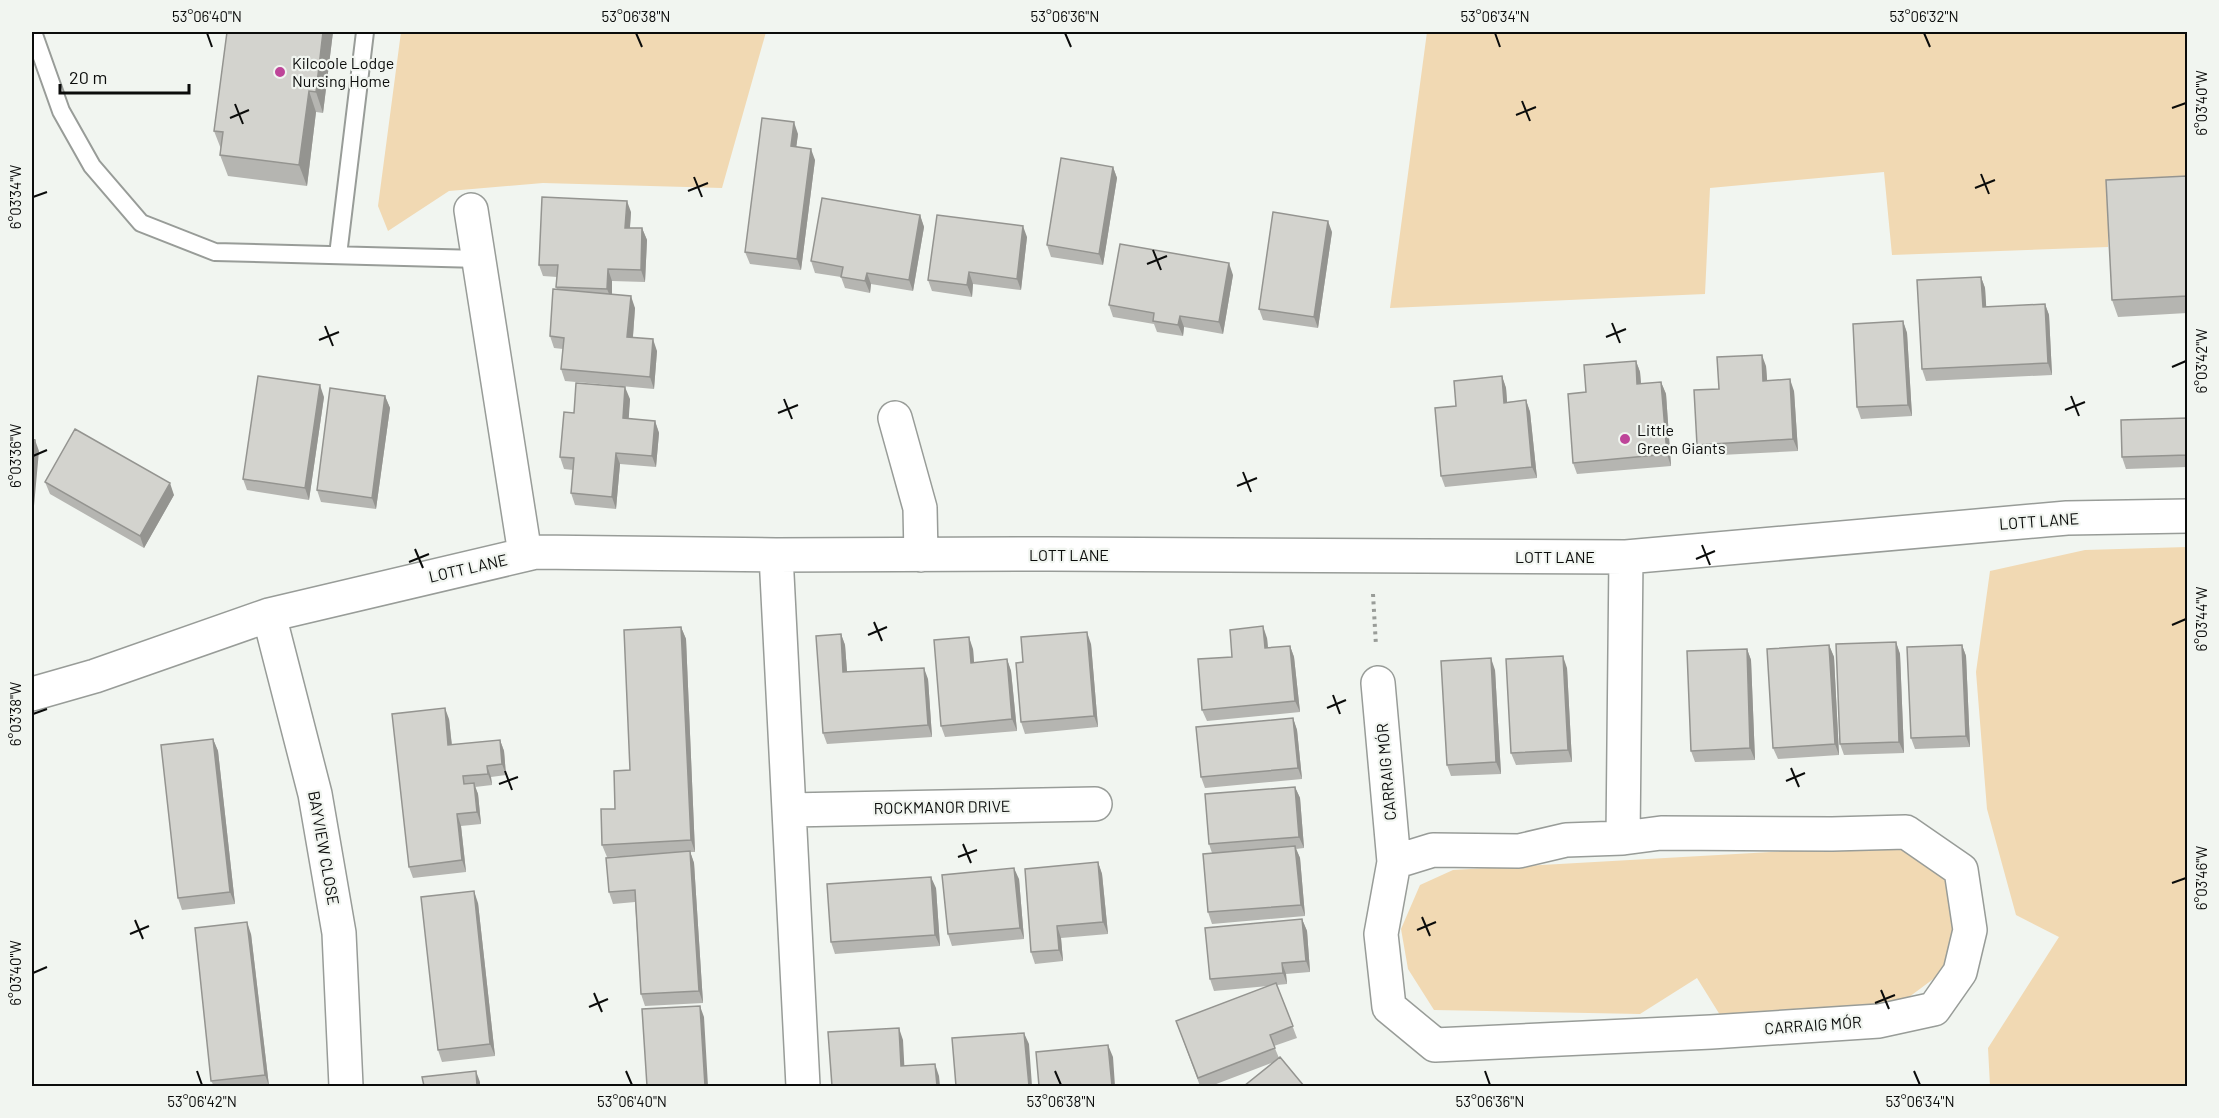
<svg xmlns="http://www.w3.org/2000/svg" width="2219" height="1118" font-family="Barlow,sans-serif">
	<style>
		.green { fill: #f1d9b3 }
		.lines { fill: none; stroke-linecap: round; stroke-linejoin: round }
		.lane-casing { stroke: #989c98; stroke-width: 20 }
		.street-casing { stroke: #989c98; stroke-width: 36 }
		.path { stroke: #999c98; stroke-width: 4; stroke-dasharray: 3 4.5; stroke-linecap: butt }
		.lane { stroke: #fff; stroke-width: 16 }
		.street { stroke: #fff; stroke-width: 33 }
		.wall { fill: #b5b5b1 }
		.shaded-wall { fill: #949490 }
		.building { fill: #d3d3ce; stroke: #949490; stroke-width: 1.5 }
		.ticks { fill: none; stroke: #0b0c0b; stroke-width: 2 }
		.poi-dot { fill: #be4599; stroke: #f1f5f0; stroke-width: 2 }
		.labels { text-anchor: middle; stroke-width: 4.5; stroke-linejoin: round; paint-order: stroke }
		.poi-label { font-size: 16px; fill: #0b0c0b; stroke: #f1f5f0; text-anchor: start }
		.street-label { font-size: 16px; fill: #0b0c0b; stroke: #f1f5f0 }
		.neatline { fill: none; stroke: #0b0c0b; stroke-width: 2 }
		.ticks-label { font-size: 15px; text-anchor: middle; fill: #0b0c0b }
	</style>
	<rect width="100%" height="100%" fill="#f1f5f0"/>
	<path class="green" d="M401 32H766L722 188 543 183 449 191 388 231 378 206Z
		M1427 32H2187V181L2108 183V247L1892 255 1884 172 1710 188 1705 294 1390 308Z
		M2187 547V1086H1990L1988 1048 2059 937 2016 915 1987 809 1976 672 1990 571 2085 550Z
		M1892 845 1925 859 1947 883 1955 939 1940 974 1909 997 1892 1004 1720 1015 1697 978 1640 1014 1434 1010 1408 969 1401 929 1420 885 1453 870Z"/>
	<g class="lines">
		<defs>
			<path id="lane" d="M33 32 61 111 92 166 141 223 215 252 479 259
				M338 255 365 32"/>
			<path id="street" d="M471 210 525 554
				M895 418 920 508 921 555
				M776 555 803 1086
				M269 615 315 794 339 933 346 1086
				M1378 683 1394 862
				M32 694 95 676 269 615 536 552 776 555 1050 554 1626 557 2067 518 2188 516
				M789 810 1095 804
				M1906 832 1961 870 1970 930 1960 972 1934 1009 1879 1021 1711 1032 1435 1045 1389 1007 1381 934 1394 862 1433 850 1519 851 1566 840 1623 838 1661 833 1832 834Z
				M1623 838 1626 557"/>
		</defs>
		<use href="#lane" class="lane-casing"/>
		<use href="#street" class="street-casing"/>
		<path class="path" d="M1373 594 1376 646"/>
		<use href="#lane" class="lane"/>
		<use href="#street" class="street"/>
	</g>
	<path class="wall" d="M227 32H333L323 113 316 112 307 186 228 176 220 155 221 149 214 131Z
		M798 134 796 147 815 160 801 270 750 264 745 252Z
		M1113 167 1117 178 1103 265 1051 257 1047 245Z
		M2187 176V313L2118 317 2112 300Z
		M631 212 630 228H642L647 240 645 282 612 281V295L635 308 633 337 657 351 654 389 565 381 561 369 563 349 554 348 550 336 557 290 556 287 557 277 543 276 539 265Z
		M920 215 924 227 913 291 871 284 870 293 845 288 841 277 815 273 811 261Z
		M1332 232 1318 328 1263 320 1259 309Z
		M1027 237 1021 290 973 284 972 297 932 291 928 280Z
		M1233 275 1223 334 1184 327 1183 336 1157 332 1154 324 1113 317 1109 305Z
		M1981 277 1985 288 1986 307 2045 304 2049 315 2052 375 1926 381 1922 369Z
		M1903 321 1907 333 1912 416 1861 419 1857 407Z
		M1636 361 1640 372 1641 384 1661 382 1666 394 1671 466 1577 474 1573 463Z
		M1766 366 1767 380 1794 391 1798 451 1701 456 1697 445 1719 389Z
		M1502 376 1506 388 1507 402 1526 400 1530 412 1537 478 1445 487 1441 476Z
		M385 396 390 408 376 509 321 502 317 490Z
		M324 397 309 500 247 490 243 479Z
		M630 399 628 419 655 421 659 433 656 467 620 464 616 509 575 505 571 493 573 470 564 469 560 457 574 413Z
		M2187 418V467L2126 469 2122 457Z
		M45 482 174 495 144 548 50 494Z
		M681 627 686 639 695 852H690L694 863 703 1003 645 1006 641 994 635 902 613 904 609 892 642 855 607 857 602 845Z
		M841 634 845 645 847 672 928 679 932 737 827 744 823 733Z
		M1267 638 1268 648 1290 646 1294 657 1300 712 1207 721 1202 710 1232 657Z
		M1896 642 1900 654 1904 753 1844 755 1840 744Z
		M1091 644 1098 727 1025 734 1021 722 1023 662Z
		M1829 645 1834 657 1839 755 1778 759 1773 748Z
		M1962 645 1966 656 1970 747 1915 749 1911 738Z
		M973 649 974 663 1007 659 1011 671 1017 731 945 737 941 726Z
		M1747 649 1751 660 1755 760 1695 762 1691 751Z
		M1567 668 1572 762 1516 765 1511 753Z
		M1495 670 1501 774 1451 776 1447 765Z
		M1293 718 1297 730 1302 779 1205 788 1201 777Z
		M449 719 452 745 500 740 504 751 506 775 491 777 492 785 475 787 478 794 481 824 461 826 466 872 413 878 409 867Z
		M213 739 218 751 235 904 182 910 178 898Z
		M1295 787 1300 798 1304 848 1296 849 1300 858 1305 916 1212 924 1208 912 1212 853 1209 844Z
		M1098 862 1102 874 1108 934 1061 938 1063 961 1035 964 1031 952Z
		M1019 879 1024 939 952 946 948 934Z
		M936 888 940 946 835 954 831 942Z
		M478 903 495 1056 442 1062 438 1050Z
		M1302 919 1307 931 1310 972 1286 974 1287 984 1277 985 1297 1038 1274 1046 1279 1058 1274 1062 1211 1086H1200L1176 1021 1268 986 1214 991 1210 979Z
		M251 934 269 1086H214L211 1081Z"/>
	<path class="shaded-wall" d="M323 32H333L323 113 316 92Z
		M309 91 316 112 307 186 299 165Z
		M794 122 798 134 795 157 791 146Z
		M811 149 815 160 801 270 797 259Z
		M1113 167 1117 178 1103 265 1099 254Z
		M627 201 631 212 629 239 625 228Z
		M920 215 924 227 913 291 909 280Z
		M1328 221 1332 232 1318 328 1314 317Z
		M1023 226 1027 237 1021 290 1017 279Z
		M642 228 647 240 645 282 641 270Z
		M1229 263 1233 275 1223 334 1219 322Z
		M608 269 612 281V301L607 289Z
		M969 272 973 284 972 297 967 285Z
		M867 273 871 284 870 293 865 281Z
		M1981 277 1985 288 1987 318 1983 307Z
		M631 296 635 308 632 348 627 337Z
		M2045 304 2049 315 2052 375 2048 363Z
		M1180 316 1184 327 1183 336 1178 325Z
		M1903 321 1907 333 1912 416 1908 405Z
		M653 339 657 351 654 389 650 377Z
		M1762 355 1766 366 1768 392 1763 381Z
		M1636 361 1640 372 1642 396 1637 384Z
		M1502 376 1506 388 1508 414 1504 403Z
		M1790 379 1794 391 1798 451 1793 439Z
		M1661 382 1666 394 1671 466 1667 454Z
		M320 385 324 397 309 500 305 488Z
		M625 387 630 399 628 430 623 418Z
		M385 396 390 408 376 509 372 498Z
		M1526 400 1530 412 1537 478 1532 467Z
		M655 421 659 433 656 467 652 456Z
		M35 440 39 451 32 528V476Z
		M616 453 620 464 616 509 612 497Z
		M170 483 174 495 144 548 140 536Z
		M1263 626 1267 638 1269 660 1265 648Z
		M681 627 686 639 695 852 691 840Z
		M1087 632 1091 644 1098 727 1094 716Z
		M841 634 845 645 848 684 843 672Z
		M969 637 973 649 975 675 971 663Z
		M1896 642 1900 654 1904 753 1899 742Z
		M1829 645 1834 657 1839 755 1835 744Z
		M1962 645 1966 656 1970 747 1966 736Z
		M1290 646 1294 657 1300 712 1295 701Z
		M1747 649 1751 660 1755 760 1750 748Z
		M1563 656 1567 668 1572 762 1568 750Z
		M1491 658 1495 670 1501 774 1496 762Z
		M1007 659 1011 671 1017 731 1012 719Z
		M924 668 928 679 932 737 928 725Z
		M445 708 449 719 453 757 448 745Z
		M1293 718 1297 730 1302 779 1298 768Z
		M213 739 218 751 235 904 230 892Z
		M500 740 504 751 506 775 502 764Z
		M487 766 491 777 492 785 488 774Z
		M474 783 478 794 481 824 477 812Z
		M1295 787 1300 798 1304 848 1299 837Z
		M457 814 461 826 466 872 462 860Z
		M1295 846 1300 858 1305 916 1301 905Z
		M690 851 694 863 703 1003 699 991Z
		M1098 862 1102 874 1108 934 1103 922Z
		M1014 868 1019 879 1024 939 1020 928Z
		M931 877 936 888 940 946 935 935Z
		M474 891 478 903 495 1056 490 1044Z
		M1302 919 1307 931 1310 972 1306 961Z
		M247 922 251 934 269 1086 265 1075Z
		M1057 926 1061 938 1063 961 1059 950Z
		M1282 963 1286 974 1287 984 1283 973Z
		M700 1006 704 1017 708 1086H705Z
		M899 1028 903 1040 905 1078 901 1066Z
		M1024 1033 1029 1044 1032 1086H1029Z
		M1108 1045 1113 1057 1115 1086H1112Z
		M935 1064 939 1076 940 1086H937Z
		M476 1071 480 1082V1086H477Z"/>
	<path class="building" d="M227 32H323L316 92 309 91 299 165 220 155 223 132 214 131Z
		M762 118 794 122 791 146 811 149 797 259 745 252Z
		M1061 158 1113 167 1099 254 1047 245Z
		M2187 176V296L2112 300 2106 180Z
		M542 197 627 201 625 228H642L641 270 608 269 607 289 556 287 558 265H539Z
		M822 198 920 215 909 280 867 273 865 281 841 277 843 267 811 261Z
		M1273 212 1328 221 1314 317 1259 309Z
		M937 215 1023 226 1017 279 969 272 967 285 928 280Z
		M1120 244 1229 263 1219 322 1180 316 1178 325 1153 321 1154 313 1109 305Z
		M1981 277 1983 307 2045 304 2048 363 1922 369 1917 280Z
		M553 289 631 296 627 337 653 339 650 377 561 369 564 338 550 336Z
		M1903 321 1908 405 1857 407 1853 324Z
		M1762 355 1763 381 1790 379 1793 439 1697 445 1694 390 1719 389 1717 357Z
		M1636 361 1637 384 1661 382 1667 454 1573 463 1568 394 1586 392 1584 365Z
		M258 376 320 385 305 488 243 479Z
		M1502 376 1504 403 1526 400 1532 467 1441 476 1435 408 1456 406 1454 381Z
		M576 383 625 387 623 418 655 421 652 456 616 453 612 497 571 493 574 458 560 457 564 412 574 413Z
		M330 388 385 396 372 498 317 490Z
		M2187 418V455L2122 457 2121 420Z
		M75 429 170 483 140 536 45 482Z
		M32 439 35 440 32 476Z
		M1263 626 1265 648 1290 646 1295 701 1202 710 1198 659 1232 657 1230 630Z
		M681 627 691 840 602 845 601 809H615L614 771 630 770 624 630Z
		M1087 632 1094 716 1021 722 1016 663 1023 662 1021 637Z
		M841 634 843 672 924 668 928 725 823 733 816 636Z
		M969 637 971 663 1007 659 1012 719 941 726 934 640Z
		M1896 642 1899 742 1840 744 1836 644Z
		M1829 645 1835 744 1773 748 1767 649Z
		M1962 645 1966 736 1911 738 1907 647Z
		M1747 649 1750 748 1691 751 1687 651Z
		M1563 656 1568 750 1511 753 1506 659Z
		M1491 658 1496 762 1447 765 1441 661Z
		M445 708 448 745 500 740 502 764 487 766 488 774 463 776 464 784 474 783 477 812 457 814 462 860 409 867 392 714Z
		M1293 718 1298 768 1201 777 1196 727Z
		M213 739 230 892 178 898 161 745Z
		M1295 787 1299 837 1209 844 1205 794Z
		M1295 846 1301 905 1208 912 1203 854Z
		M690 851 699 991 641 994 635 890 609 892 606 858Z
		M1098 862 1103 922 1057 926 1059 950 1031 952 1025 869Z
		M1014 868 1020 928 948 934 942 875Z
		M931 877 935 935 831 942 827 884Z
		M474 891 490 1044 438 1050 421 897Z
		M1302 919 1306 961 1282 963 1283 973 1210 979 1205 928Z
		M247 922 265 1075 211 1081 195 928Z
		M1276 983 1293 1026 1270 1035 1275 1048 1198 1078 1176 1021Z
		M700 1006 705 1086H647L642 1009Z
		M899 1028 901 1066 935 1064 937 1086H832L828 1032Z
		M1024 1033 1029 1086H956L952 1038Z
		M1108 1045 1112 1086H1039L1036 1052Z
		M1280 1057 1304 1086H1244Z
		M476 1071 477 1086H424L422 1077Z"/>
	<path class="ticks" d="M207 33 212 47M636 33 642 47M1065 33 1071 47M1495 33 1500 47M1924 33 1930 47M1522 101 1530 121M235 104 243 124M2172 108 2186 103M1516 115 1536 107M230 118 249 110M1981 174 1989 194M694 177 702 197M1975 188 1995 180M688 191 708 183M33 197 47 192M1153 250 1161 270M1147 264 1167 256M1612 323 1620 343M325 326 333 346M1606 337 1626 329M319 340 339 332M2172 367 2186 361M2071 396 2079 416M784 399 792 419M2065 410 2085 402M778 413 798 405M33 456 47 450M1243 472 1251 492M1237 486 1257 478M1702 545 1710 565M415 549 423 568M1696 559 1715 551M409 562 429 554M874 622 882 641M2172 625 2186 619M868 635 887 627M1333 695 1340 714M1327 708 1346 700M33 714 47 709M1791 768 1799 787M505 771 512 790M1786 781 1805 773M499 784 518 777M963 844 971 863M958 857 977 850M2172 883 2186 878M1422 917 1430 936M135 920 143 939M1417 930 1436 922M130 934 149 926M33 973 47 967M1881 990 1889 1009M594 993 602 1012M1875 1003 1895 995M589 1007 608 999M197 1071 202 1085M626 1071 632 1085M1055 1071 1061 1085M1485 1071 1490 1085M1914 1071 1920 1085"/>
	<g class="poi-dot">
		<circle cx="280" cy="72" r="6"/>
		<circle cx="1625" cy="439" r="6"/>
	</g>
	<g class="labels">
		<g class="poi-label">
			<text x="292" y="69">Kilcoole Lodge<tspan x="292" dy="18">Nursing Home</tspan></text>
			<text x="1637" y="436">Little<tspan x="1637" dy="18">Green Giants</tspan></text>
		</g>
		<g class="street-label">
			<text transform="translate(2039 521) rotate(-4)" y="6">LOTT LANE</text>
			<text x="1069" y="561">LOTT LANE</text>
			<text x="1555" y="563">LOTT LANE</text>
			<text transform="translate(468 568) rotate(-13)" y="6">LOTT LANE</text>
			<text transform="translate(1386 772) rotate(-95)" y="6">CARRAIG MÓR</text>
			<text transform="translate(942 807) rotate(-1)" y="6">ROCKMANOR DRIVE</text>
			<text transform="translate(324 848) rotate(80)" y="6">BAYVIEW CLOSE</text>
			<text transform="translate(1813 1025) rotate(-4)" y="6">CARRAIG MÓR</text>
		</g>
	</g>
	<rect width="2219" height="1118" fill="none" stroke="#f1f5f0" stroke-width="66"/>
	<path d="M60 84v9h129v-9" fill="none" stroke="#0b0c0b" stroke-width="3"/>
	<text x="69" y="84" font-size="18" fill="#0b0c0b" stroke="#f1f5f0" stroke-width="4.5" paint-order="stroke">20 m</text>
	<rect x="33" y="33" width="2153" height="1052" class="neatline"/>
	<g class="ticks-label">
		<text x="207" y="22">53°06'40"N</text>
		<text x="636" y="22">53°06'38"N</text>
		<text x="1065" y="22">53°06'36"N</text>
		<text x="1495" y="22">53°06'34"N</text>
		<text x="1924" y="22">53°06'32"N</text>
		<text transform="translate(2202 103) rotate(-90)" y="5">6°03'40"W</text>
		<text transform="translate(16 197) rotate(-90)" y="5">6°03'34"W</text>
		<text transform="translate(2202 361) rotate(-90)" y="5">6°03'42"W</text>
		<text transform="translate(16 456) rotate(-90)" y="5">6°03'36"W</text>
		<text transform="translate(2202 619) rotate(-90)" y="5">6°03'44"W</text>
		<text transform="translate(16 714) rotate(-90)" y="5">6°03'38"W</text>
		<text transform="translate(2202 878) rotate(-90)" y="5">6°03'46"W</text>
		<text transform="translate(16 973) rotate(-90)" y="5">6°03'40"W</text>
		<text x="202" y="1107">53°06'42"N</text>
		<text x="632" y="1107">53°06'40"N</text>
		<text x="1061" y="1107">53°06'38"N</text>
		<text x="1490" y="1107">53°06'36"N</text>
		<text x="1920" y="1107">53°06'34"N</text>
	</g>
</svg>
